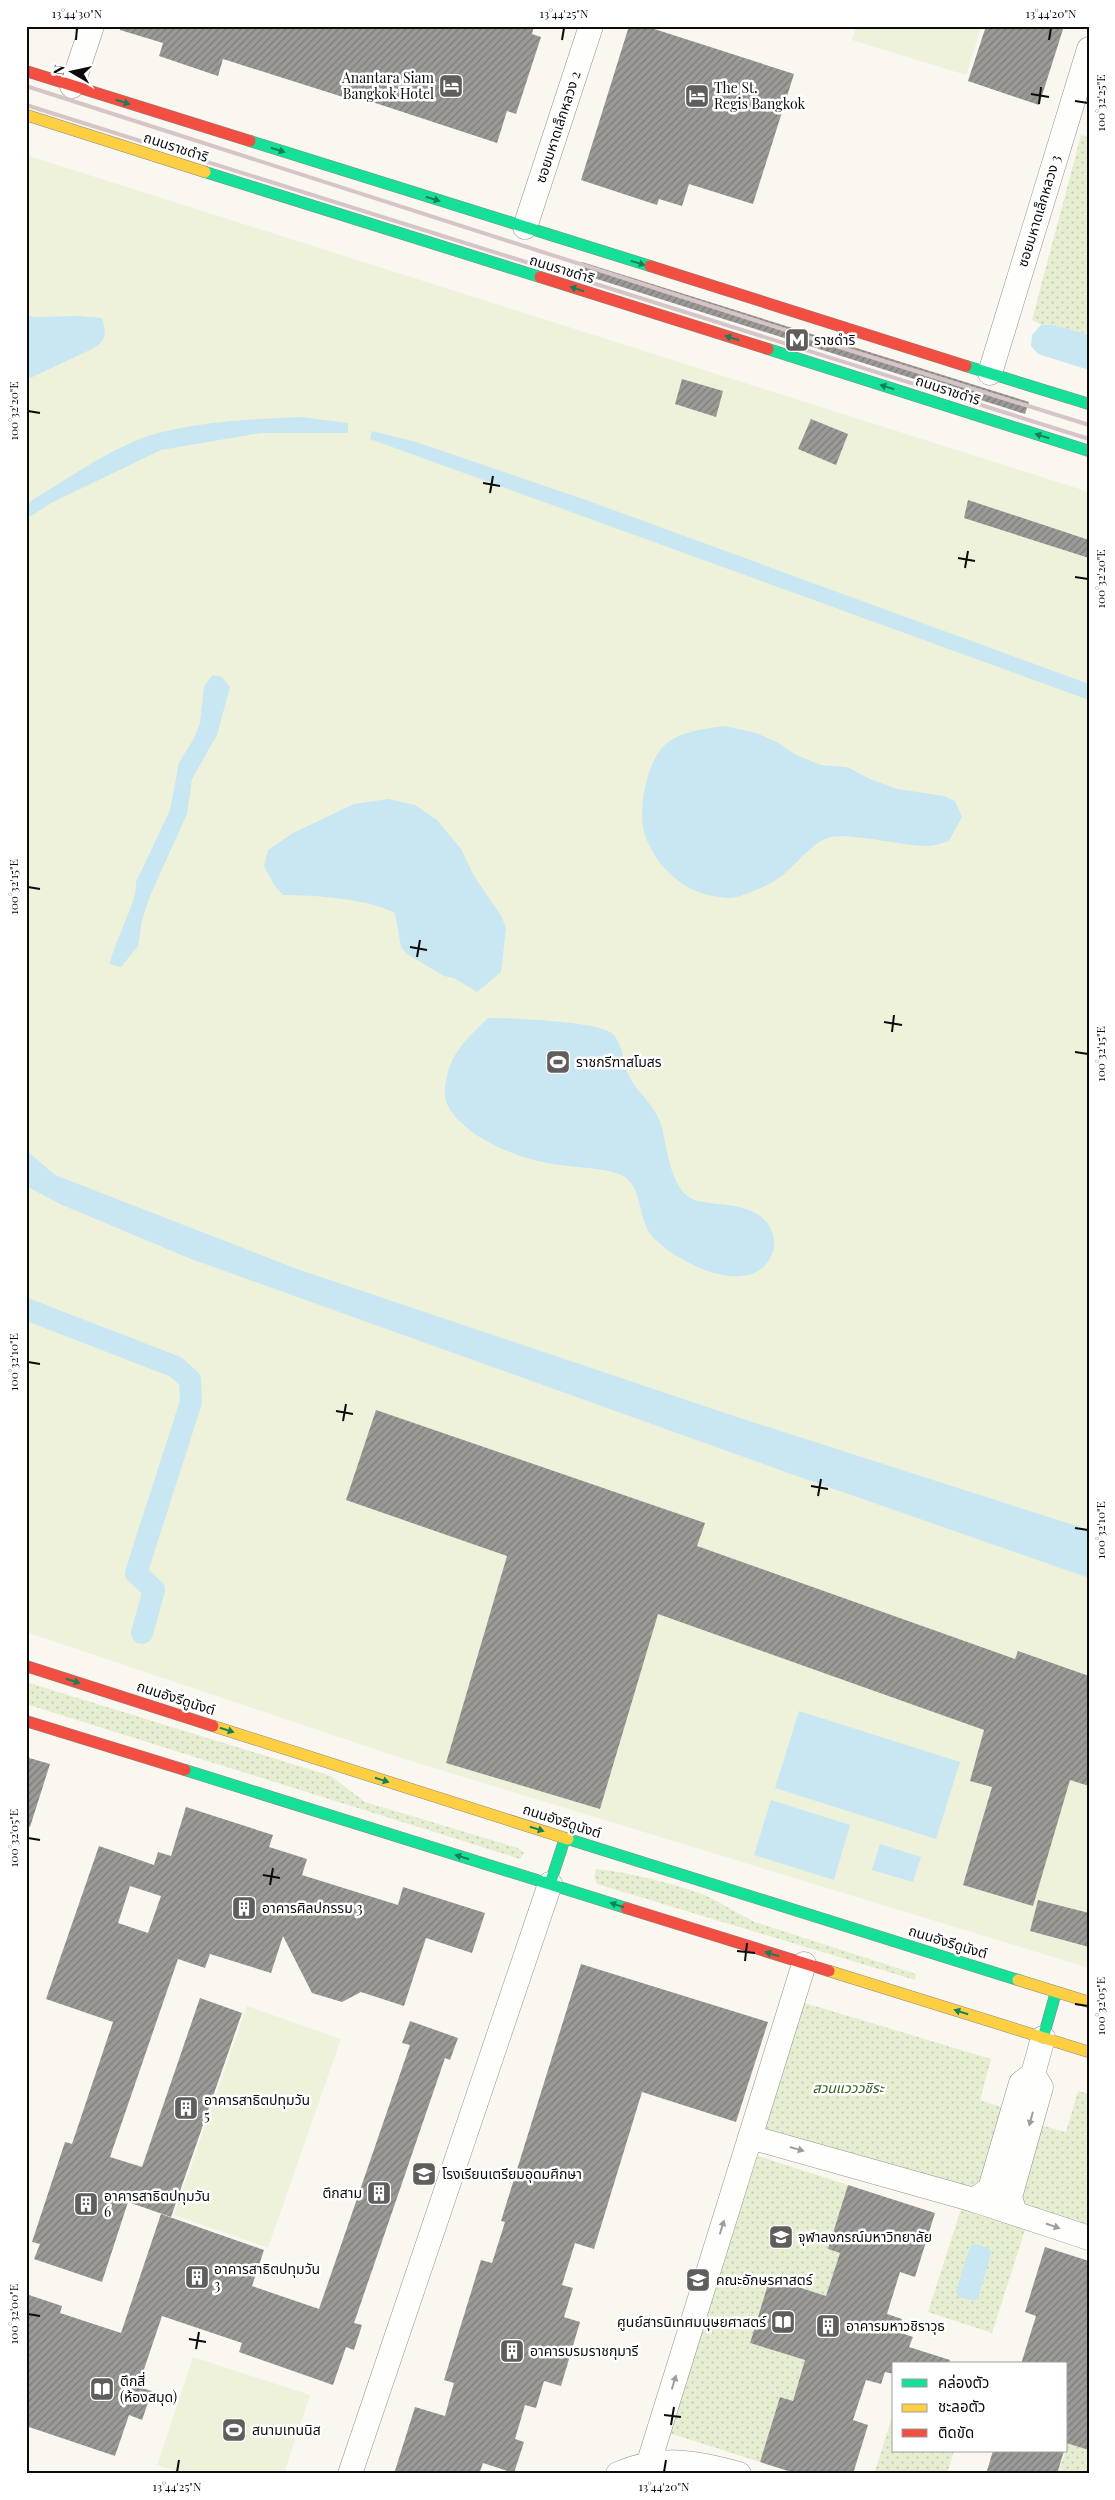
<svg xmlns="http://www.w3.org/2000/svg" width="1115" height="2500" font-family="'Playfair Display','Noto Sans Thai',serif">
	<style>
		.grass { fill: url(#grass-dots) }
		.pitch { fill: #eef2db }
		.water { fill: #c8e7f2 }
		.lines { fill: none; stroke-linecap: round; stroke-linejoin: round }
		.canal { stroke: #c8e7f2; stroke-width: 22 }
		.building { fill: url(#building-hatch); fill-rule: evenodd }
		.street-casing { stroke: #93928f; stroke-width: 25 }
		.fast-casing { stroke: #8a8885; stroke-width: 12 }
		.slow-casing { stroke: #8a8885; stroke-width: 12 }
		.jam-casing { stroke: #8a8885; stroke-width: 12 }
		.street { stroke: #fefefd; stroke-width: 24 }
		.fast { stroke: #16e098; stroke-width: 11 }
		.slow { stroke: #ffcf43; stroke-width: 11 }
		.jam { stroke: #f24e42; stroke-width: 11 }
		.rail { stroke: #d6c5c6; stroke-width: 4 }
		.oneway { fill: #128159 }
		.oneway2 { fill: #9d9d9d }
		.ticks { fill: none; stroke: #0c0c0c; stroke-width: 2 }
		.labels { text-anchor: middle; stroke-width: 5; stroke-linejoin: round; paint-order: stroke }
		.poi-label { font-size: 14px; fill: #0c0c0c; stroke: #fff; text-anchor: start }
		.street-label { font-size: 14px; fill: #0c0c0c; stroke: #fff }
		.park-label { font-size: 14px; font-style: italic; fill: #32611f; stroke: #fff }
		.neatline { fill: none; stroke: #0c0c0c; stroke-width: 2 }
		.ticks-label { font-size: 12px; text-anchor: middle; fill: #0c0c0c }
	</style>
	<defs>
		<pattern id="grass-dots" width="8" height="8" patternUnits="userSpaceOnUse" patternTransform="scale(1.25)"><rect width="8" height="8" fill="#e5eed1"/><path d="M2 2h.1M6 6h.1" fill="none" stroke="#c3cbb2" stroke-width="1.8" stroke-linecap="round"/></pattern>
		<pattern id="building-hatch" width="6" height="6" patternUnits="userSpaceOnUse" patternTransform="scale(1.25)"><rect width="6" height="6" fill="#9c9a96"/><path d="M-1 1l2-2M0 6l6-6M5 7l2-2" fill="none" stroke="#7e7c79"/></pattern>
	</defs>
	<rect width="100%" height="100%" fill="#faf7f0"/>
	<path class="grass" d="M1081 135 1089 137V335L1054 325H1041L1032 320Z
		M26 1682 331 1776 365 1802 518 1848 524 1853 520 1859 26 1704Z
		M596 1869C623 1871 692 1887 715 1900 729 1908 741 1915 755 1922L916 1974 915 1980 597 1884 594 1877Z
		M795 2000 991 2059 980 2100 1011 2110 986 2185 966 2193 756 2132Z
		M1078 2091 1089 2094V2235L1017 2210 1036 2124 1066 2132Z
		M758 2156 848 2185 828 2249 840 2253 826 2296 770 2279 750 2343 805 2360 793 2401 780 2397 760 2462 666 2432Z
		M961 2209 1025 2230 992 2333 928 2312Z
		M894 2411V2451H954L947 2474H874Z
		M1067 2443 1089 2450V2474H1057L1066 2451Z"/>
	<path class="pitch" d="M856 26H982L966 75 852 40Z
		M26 155 1089 492V1968L398 1757 26 1632Z
		M247 2006 341 2039 268 2248 174 2215Z
		M193 2357 310 2395 284 2474H185L157 2465Z"/>
	<path class="water" d="M26 315 33 317 80 316 102 318C106 332 107 340 94 348L26 380Z
		M1041 325H1054L1089 335V370L1038 354 1031 346 1032 335Z
		M301 417 348 423V433H261L161 450 53 502 26 519V505L34 499C72 476 115 445 158 433 205 421 253 419 301 417Z
		M372 431 416 442 586 500 1089 684V700L370 439Z
		M213 675 222 677 230 687 217 735 192 779 187 814 150 896 142 920 138 946 121 967 110 964C114 941 138 901 136 882L170 810 179 763 194 738 200 723 204 686Z
		M725 726 756 733 777 742 796 755 821 765 847 767 870 779 897 789 944 796 955 801 962 817 949 841C942 843 934 846 927 846 904 847 843 830 825 839 806 848 794 868 776 880 769 885 739 898 731 898 723 898 712 896 705 894 678 887 654 862 645 835 637 813 646 766 662 748 677 731 704 729 725 726Z
		M388 799 415 805 437 820 461 849 474 876 502 917 506 929 501 972 477 992 454 978 444 976 407 954 401 947 395 913C369 899 314 895 283 895L275 886 264 866 268 850 293 833 354 804Z
		M488 1018C510 1018 600 1021 613 1034 624 1047 623 1064 630 1078 639 1094 655 1106 661 1124 667 1147 669 1177 685 1194 701 1211 751 1195 770 1227 774 1235 776 1245 772 1254 752 1302 675 1262 652 1236 638 1220 643 1190 625 1177 612 1168 569 1167 552 1164 519 1159 464 1137 448 1106 441 1094 447 1073 452 1061 459 1045 476 1030 488 1018Z
		M26 1150 55 1175 297 1269 740 1418 1089 1530V1578L791 1474 191 1259 60 1204 26 1186Z
		M799 1711 960 1762 936 1839 775 1788Z
		M771 1800 850 1825 834 1880 754 1855Z
		M880 1844 921 1857 913 1882 872 1870Z
		M974 2244 989 2248 991 2253 978 2299 974 2301 959 2297 956 2292 970 2247Z"/>
	<g class="lines">
		<path class="canal" d="M26 1309 176 1367 190 1380 191 1402 136 1573 154 1590 142 1633"/>
	</g>
	<path class="building" d="M121 26H534L532 34 541 37 516 114 507 111 497 143 345 93 343 97 223 59 218 76 159 56 163 43 120 30Z
		M629 26H645L794 74 753 204 689 184 682 206 659 199 657 205 581 180Z
		M986 26H1064L1039 105 968 81Z
		M582 262 1029 402 1025 414 578 273Z
		M682 379 723 391 716 417 675 404Z
		M811 419 848 434 836 465 798 449Z
		M968 500 1089 540V558L964 518Z
		M376 1410 705 1523 697 1546 1015 1659 1018 1651 1089 1676V1786L1070 1780 1033 1906 963 1885 992 1787 970 1781 984 1730 658 1614 600 1809 446 1763 507 1556 346 1500Z
		M26 1757 50 1764 30 1827 26 1826Z
		M186 1807 273 1835 269 1847 307 1859 302 1875 398 1905 403 1887 485 1913 472 1953 426 1938 404 2006 361 1992 342 2002 312 1993 283 1936 271 1973 210 1954 205 1968 178 1959 110 2157 142 2167 200 1998 242 2013 171 2217 128 2202 102 2282 34 2259 40 2244 32 2242 65 2142 72 2144 113 2022 46 1999 99 1846 154 1865 158 1852 171 1856ZM130 1886 161 1896 148 1933 118 1923Z
		M1038 1900 1089 1913V1947L1030 1931Z
		M581 1964 768 2022 736 2122 642 2092 594 2249 575 2243 562 2285 573 2288 564 2317 580 2322 561 2386 544 2381 536 2408 525 2405 515 2439 524 2442 514 2473 483 2463 479 2474H394L415 2407 445 2416 454 2383 444 2380 481 2260 492 2263 505 2222 501 2221Z
		M410 2021 458 2038 450 2060 445 2058 354 2323 362 2325 354 2350 346 2347 333 2385 239 2352 242 2343 162 2316 138 2387 152 2391 142 2420 129 2415 115 2456 26 2426V2294L62 2306 60 2313 121 2333 161 2214 264 2250 252 2286 319 2309 410 2045 402 2043Z
		M848 2185 935 2213 915 2277 900 2272 887 2314 902 2319 898 2332 913 2337 909 2347 950 2360 949 2364H894V2374L885 2372 881 2384 866 2380 853 2420 868 2425 853 2474H798L760 2462 780 2397 793 2401 805 2360 750 2343 770 2278 826 2296 840 2253 828 2249Z
		M1045 2247 1089 2261V2450L1066 2443V2364H1021L1036 2316 1025 2312Z
		M993 2451H1064L1057 2474H986Z"/>
	<g class="lines">
		<defs>
			<path id="street" d="M72 86 92 26
				M525 227 591 26
				M990 373 1089 49
				M750 2137 974 2200 1089 2238
				M974 2200 990 2189 1021 2083 1033 2074 1043 2038
				M1015 2213 1010 2197 1041 2087 1033 2074
				M649 2462 804 1964
				M350 2474 550 1884
				M618 2474C659 2455 697 2462 739 2474"/>
			<path id="fast" d="M250 141 650 266
				M205 172 540 277
				M768 349 1089 451
				M966 366 1089 404
				M185 1770 626 1908
				M568 1839 1018 1980
				M550 1884 565 1838
				M1043 2038 1056 1992"/>
			<path id="slow" d="M26 115 205 172
				M213 1726 568 1839
				M829 1971 1089 2052
				M1018 1980 1089 2002"/>
			<path id="jam" d="M26 71 250 141
				M650 266 966 366
				M540 277 768 349
				M26 1666 213 1726
				M26 1721 185 1770
				M626 1908 829 1971"/>
		</defs>
		<use href="#street" class="street-casing"/>
		<use href="#fast" class="fast-casing"/>
		<use href="#slow" class="slow-casing"/>
		<use href="#jam" class="jam-casing"/>
		<use href="#street" class="street"/>
		<use href="#fast" class="fast"/>
		<use href="#slow" class="slow"/>
		<use href="#jam" class="jam"/>
		<path class="rail" d="M26 86 804 336 1089 425
			M26 105 1089 439"/>
	</g>
	<defs><path id="oneway-solid" d="M-6-.8H1V-3.2L6.5 0L1 3.2V.8H-6Z" transform="scale(1.25)"/></defs>
	<g class="oneway">
		<use href="#oneway-solid" transform="translate(123 102) rotate(17)"/>
		<use href="#oneway-solid" transform="translate(278 150) rotate(17)"/>
		<use href="#oneway-solid" transform="translate(433 199) rotate(17)"/>
		<use href="#oneway-solid" transform="translate(638 263) rotate(17)"/>
		<use href="#oneway-solid" transform="translate(577 289) rotate(-163)"/>
		<use href="#oneway-solid" transform="translate(732 338) rotate(-163)"/>
		<use href="#oneway-solid" transform="translate(887 387) rotate(-162)"/>
		<use href="#oneway-solid" transform="translate(1042 436) rotate(-162)"/>
		<use href="#oneway-solid" transform="translate(73 1681) rotate(18)"/>
		<use href="#oneway-solid" transform="translate(227 1730) rotate(18)"/>
		<use href="#oneway-solid" transform="translate(382 1780) rotate(18)"/>
		<use href="#oneway-solid" transform="translate(537 1829) rotate(18)"/>
		<use href="#oneway-solid" transform="translate(462 1857) rotate(-163)"/>
		<use href="#oneway-solid" transform="translate(617 1905) rotate(-163)"/>
		<use href="#oneway-solid" transform="translate(772 1954) rotate(-163)"/>
		<use href="#oneway-solid" transform="translate(961 2012) rotate(-163)"/>
	</g>
	<g class="oneway2">
		<use href="#oneway-solid" transform="translate(1031 2119) rotate(105)"/>
		<use href="#oneway-solid" transform="translate(797 2149) rotate(16)"/>
		<use href="#oneway-solid" transform="translate(1053 2226) rotate(19)"/>
		<use href="#oneway-solid" transform="translate(722 2227) rotate(-73)"/>
		<use href="#oneway-solid" transform="translate(674 2382) rotate(-73)"/>
	</g>
	<path class="ticks" d="M76 40 77 28M562 40 564 28M1049 40 1051 28M1031 94 1049 97M1075 101 1088 103M1039 104 1041 87M28 411 40 413M483 483 500 486M490 493 493 476M958 558 975 561M965 568 968 551M1075 577 1088 579M28 887 40 889M410 947 427 950M417 957 420 940M884 1022 902 1025M892 1032 894 1015M1075 1052 1088 1054M28 1362 40 1364M336 1411 353 1414M343 1421 346 1404M811 1486 828 1489M818 1496 821 1479M1075 1528 1088 1530M28 1838 40 1840M263 1875 280 1878M270 1885 273 1868M737 1951 755 1953M745 1961 747 1943M1075 2004 1088 2006M28 2314 40 2316M189 2339 206 2342M196 2349 199 2332M664 2415 681 2417M671 2425 674 2407M177 2472 179 2460M664 2472 666 2460"/>
	<defs>
		<symbol id="hotel-square" viewBox="-11 -11 22 22"><rect x="-9" y="-9" width="18" height="18" rx="4" fill="#5f5e5c" stroke="#fff"/><path d="M-6-4.5h1.5V1H6V5H4.5V3h-9V5H-6ZM-4 0a1.8 1.8 0 1 1 3.6 0ZM.5 0V-2.5h3Q6-2.5 6 0Z" fill="#fff"/></symbol>
		<symbol id="metro-square" viewBox="-11 -11 22 22"><rect x="-9" y="-9" width="18" height="18" rx="4" fill="#5f5e5c" stroke="#fff"/><path d="M-5.5 5V-5H-3L0 0L3-5H5.5V5H3V-.5L0 4L-3-.5V5Z" fill="#fff"/></symbol>
		<symbol id="stadium-square" viewBox="-11 -11 22 22"><rect x="-9" y="-9" width="18" height="18" rx="4" fill="#5f5e5c" stroke="#fff"/><path d="M0-5a6.5 5 0 1 0 0 10a6.5 5 0 1 0 0-10ZM-3.5-1.8h7v3.6h-7Z" fill="#fff"/></symbol>
		<symbol id="building-square" viewBox="-11 -11 22 22"><rect x="-9" y="-9" width="18" height="18" rx="4" fill="#5f5e5c" stroke="#fff"/><path d="M-4-6H4V6H1V3H-1V6H-4ZM-2.5-4.3h1.7v1.8h-1.7ZM.8-4.3h1.7v1.8H.8ZM-2.5-1h1.7V.8h-1.7ZM.8-1h1.7V.8H.8Z" fill="#fff"/></symbol>
		<symbol id="school-square" viewBox="-11 -11 22 22"><rect x="-9" y="-9" width="18" height="18" rx="4" fill="#5f5e5c" stroke="#fff"/><path d="M0-5L7-2L0 1L-7-2ZM-4 1L0 2.5L4 1V4Q0 6-4 4Z" fill="#fff"/></symbol>
		<symbol id="university-square" viewBox="-11 -11 22 22"><rect x="-9" y="-9" width="18" height="18" rx="4" fill="#5f5e5c" stroke="#fff"/><path d="M0-5L7-2L0 1L-7-2ZM-4 1L0 2.5L4 1V4Q0 6-4 4Z" fill="#fff"/></symbol>
		<symbol id="library-square" viewBox="-11 -11 22 22"><rect x="-9" y="-9" width="18" height="18" rx="4" fill="#5f5e5c" stroke="#fff"/><path d="M-6-4Q-3-5.5-.7-3.5V5Q-3 3-6 4ZM6-4Q3-5.5 .7-3.5V5Q3 3 6 4Z" fill="#fff"/></symbol>
	</defs>
	<g fill-rule="evenodd">
		<use href="#hotel-square" x="437" y="72" width="28" height="28"/>
		<use href="#hotel-square" x="683" y="82" width="28" height="28"/>
		<use href="#metro-square" x="783" y="326" width="28" height="28"/>
		<use href="#stadium-square" x="544" y="1048" width="28" height="28"/>
		<use href="#building-square" x="230" y="1894" width="28" height="28"/>
		<use href="#building-square" x="172" y="2094" width="28" height="28"/>
		<use href="#school-square" x="410" y="2160" width="28" height="28"/>
		<use href="#building-square" x="365" y="2179" width="28" height="28"/>
		<use href="#building-square" x="72" y="2190" width="28" height="28"/>
		<use href="#university-square" x="767" y="2223" width="28" height="28"/>
		<use href="#building-square" x="183" y="2263" width="28" height="28"/>
		<use href="#university-square" x="684" y="2266" width="28" height="28"/>
		<use href="#library-square" x="769" y="2308" width="28" height="28"/>
		<use href="#building-square" x="814" y="2312" width="28" height="28"/>
		<use href="#building-square" x="498" y="2337" width="28" height="28"/>
		<use href="#library-square" x="88" y="2375" width="28" height="28"/>
		<use href="#stadium-square" x="220" y="2416" width="28" height="28"/>
	</g>
	<g class="labels">
		<g class="poi-label">
			<text x="434" y="83" text-anchor="end">Anantara Siam<tspan x="434" dy="16">Bangkok Hotel</tspan></text>
			<text x="714" y="93">The St.<tspan x="714" dy="16">Regis Bangkok</tspan></text>
			<text x="814" y="345">ราชดำริ</text>
			<text x="576" y="1067">ราชกรีฑาสโมสร</text>
			<text x="262" y="1913">อาคารศิลปกรรม 3</text>
			<text x="204" y="2105">อาคารสาธิตปทุมวัน<tspan x="204" dy="16">5</tspan></text>
			<text x="442" y="2179">โรงเรียนเตรียมอุดมศึกษา</text>
			<text x="362" y="2198" text-anchor="end">ตึกสาม</text>
			<text x="104" y="2201">อาคารสาธิตปทุมวัน<tspan x="104" dy="16">6</tspan></text>
			<text x="798" y="2242">จุฬาลงกรณ์มหาวิทยาลัย</text>
			<text x="214" y="2274">อาคารสาธิตปทุมวัน<tspan x="214" dy="16">3</tspan></text>
			<text x="716" y="2285">คณะอักษรศาสตร์</text>
			<text x="766" y="2327" text-anchor="end">ศูนย์สารนิเทศมนุษยศาสตร์</text>
			<text x="846" y="2331">อาคารมหาวชิราวุธ</text>
			<text x="530" y="2356">อาคารบรมราชกุมารี</text>
			<text x="120" y="2386">ตึกสี่<tspan x="120" dy="16">(ห้องสมุด)</tspan></text>
			<text x="252" y="2435">สนามเทนนิส</text>
		</g>
		<g class="street-label">
			<text transform="translate(558 127) rotate(-72)" y="5">ซอยมหาดเล็กหลวง 2</text>
			<text transform="translate(176 147) rotate(18)" y="5">ถนนราชดำริ</text>
			<text transform="translate(1039 211) rotate(-73)" y="5">ซอยมหาดเล็กหลวง 3</text>
			<text transform="translate(562 269) rotate(17)" y="5">ถนนราชดำริ</text>
			<text transform="translate(948 390) rotate(18)" y="5">ถนนราชดำริ</text>
			<text transform="translate(176 1698) rotate(18)" y="5">ถนนอังรีดูนังต์</text>
			<text transform="translate(562 1821) rotate(18)" y="5">ถนนอังรีดูนังต์</text>
			<text transform="translate(948 1942) rotate(17)" y="5">ถนนอังรีดูนังต์</text>
		</g>
		<g class="park-label">
			<text x="848" y="2093">สวนแวววชิระ</text>
		</g>
	</g>
	<rect width="1115" height="2500" fill="none" stroke="#ffffff" stroke-width="55"/>
	<rect x="892" y="2362" width="175" height="90" fill="#ffffff" stroke="#9e9e9e"/>
	<rect x="902" y="2379" width="25" height="8" fill="#16e098" stroke="#9e9e9e"/>
	<text x="938" y="2388" font-size="15" fill="#0c0c0c">คล่องตัว</text>
	<rect x="902" y="2404" width="25" height="8" fill="#ffcf43" stroke="#9e9e9e"/>
	<text x="938" y="2412" font-size="15" fill="#0c0c0c">ชะลอตัว</text>
	<rect x="902" y="2429" width="25" height="8" fill="#f24e42" stroke="#9e9e9e"/>
	<text x="938" y="2438" font-size="15" fill="#0c0c0c">ติดขัด</text>
	<g transform="translate(72 72) rotate(279)" stroke="#ffffff" stroke-width="4" paint-order="stroke">
	<path d="M0-4L9 19L0 12L-9 19Z" fill="#0c0c0c"/>
	<text y="-8" font-size="14" font-weight="bold" text-anchor="middle" fill="#0c0c0c">N</text>
	</g>
	<rect x="28" y="28" width="1060" height="2444" class="neatline"/>
	<g class="ticks-label">
		<text x="77" y="18">13°44'30"N</text>
		<text x="564" y="18">13°44'25"N</text>
		<text x="1051" y="18">13°44'20"N</text>
		<text transform="translate(1101 103) rotate(-90)" y="4">100°32'25"E</text>
		<text transform="translate(14 411) rotate(-90)" y="4">100°32'20"E</text>
		<text transform="translate(1101 579) rotate(-90)" y="4">100°32'20"E</text>
		<text transform="translate(14 887) rotate(-90)" y="4">100°32'15"E</text>
		<text transform="translate(1101 1054) rotate(-90)" y="4">100°32'15"E</text>
		<text transform="translate(14 1362) rotate(-90)" y="4">100°32'10"E</text>
		<text transform="translate(1101 1530) rotate(-90)" y="4">100°32'10"E</text>
		<text transform="translate(14 1838) rotate(-90)" y="4">100°32'05"E</text>
		<text transform="translate(1101 2006) rotate(-90)" y="4">100°32'05"E</text>
		<text transform="translate(14 2314) rotate(-90)" y="4">100°32'00"E</text>
		<text x="177" y="2491">13°44'25"N</text>
		<text x="664" y="2491">13°44'20"N</text>
	</g>
</svg>
